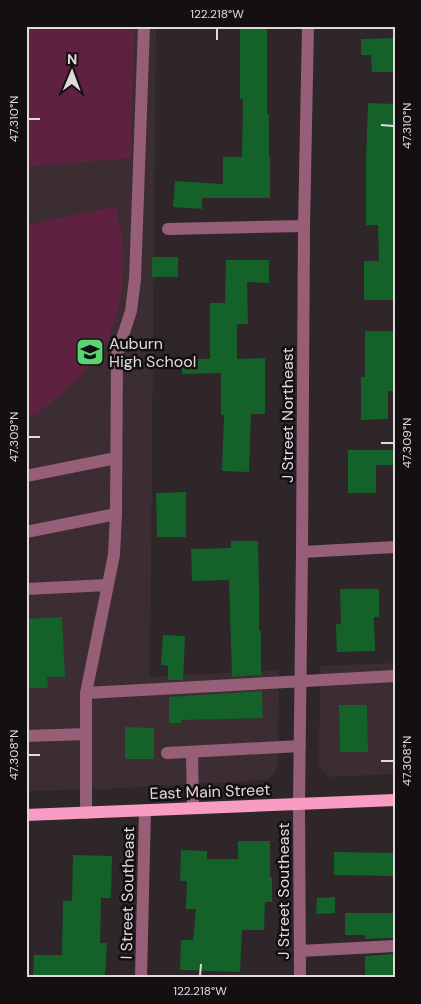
<svg xmlns="http://www.w3.org/2000/svg" width="421" height="1004" font-family="'DM Sans',sans-serif">
	<style>
		.built { fill: #3b2d32 }
		.garden { fill: #5f2140 }
		.building { fill: #146229 }
		.lines { fill: none; stroke-linecap: round; stroke-linejoin: round }
		.minor { stroke: #975f77; stroke-width: 12 }
		.major { stroke: #f89cc4; stroke-width: 12 }
		.ticks { fill: none; stroke: #e0dadc; stroke-width: 2 }
		.labels { text-anchor: middle; stroke-width: 5; stroke-linejoin: round; paint-order: stroke }
		.poi-label { font-size: 16px; fill: #e0dadc; stroke: #141012; text-anchor: start }
		.street-label { font-size: 16px; fill: #e0dadc; stroke: #141012 }
		.neatline { fill: none; stroke: #e0dadc; stroke-width: 2 }
		.ticks-label { font-size: 12px; text-anchor: middle; fill: #e0dadc }
	</style>
	<rect width="100%" height="100%" fill="#2e2629"/>
	<path class="built" d="M26 26H156L150 677 279 670 278 767 273 775 267 780 106 789 26 791Z
		M395 663V774L330 777 322 772 319 764 320 666Z"/>
	<path class="garden" d="M26 26H134L131 158 26 167Z
		M116 206 123 240 124 269 119 309 106 344 81 377 37 414 26 418V225Z"/>
	<path class="building" d="M240 26H267V114H269V157H270V198H202V209L173 207 175 181 223 184V157H242L243 99H240Z
		M395 38V72H372L371 55H361V39Z
		M368 103 395 104 393 161H395V300H364V261H379L378 225H366V161Z
		M152 257H178V277H152Z
		M226 260H269V283L247 282 248 324H237V359L265 358V414H251L249 472 222 471 224 415H221V373L182 374V359H210V303H225Z
		M365 331H395V391H388V419L361 420V377H365Z
		M348 450H395V465H376V493H348Z
		M186 492V537H157L156 493Z
		M231 541H258L259 588V631H261V675L232 677 229 580 192 581 191 549 231 548Z
		M340 589H379V617H374L375 651 337 652 336 624H341Z
		M62 617 65 677H47L48 688H26V619Z
		M163 635 185 636 183 680H168V666L161 665Z
		M262 691 263 718 181 720V723H169V697Z
		M339 705H367L368 752H340Z
		M125 727 154 728V759H125Z
		M238 841H270V877H272V902H265L264 930H242L240 972 180 970 181 940H193L196 909H186L187 881H180L181 850 207 851V859H238Z
		M334 852 395 853V876L334 875Z
		M73 855 112 856 111 898H101L100 943H107L105 978H33L34 955H62L63 901H72Z
		M335 897V913L316 914 317 898Z
		M345 913H393V938L365 939V935H345Z
		M393 954V957H395V976H365V956Z"/>
	<g class="lines">
		<path class="minor" d="M168 229 304 226
			M26 476 116 458
			M26 532 116 514
			M302 552 395 547
			M26 589 108 585
			M86 693 395 676
			M26 736 86 734
			M192 752 193 808
			M167 753 300 746
			M86 813V693L114 555 116 514 117 354 131 311 135 279 144 26
			M300 951 395 946
			M141 978 145 810
			M300 978 299 804 302 552 304 226 308 26"/>
		<path class="major" d="M26 815 395 800"/>
	</g>
	<path class="ticks" d="M217 40V28M28 119H40M381 125 394 126M28 437H40M381 443H394M28 755H40M381 761H394M200 976 201 964"/>
	<defs>
		<symbol id="school-square" viewBox="-11 -11 22 22"><rect x="-9" y="-9" width="18" height="18" rx="4" fill="#57d570" stroke="#141012"/><path d="M0-5L7-2L0 1L-7-2ZM-4 1L0 2.5L4 1V4Q0 6-4 4Z" fill="#111"/></symbol>
	</defs>
	<g fill-rule="evenodd">
		<use href="#school-square" x="74" y="336" width="32" height="32"/>
	</g>
	<g class="labels">
		<g class="poi-label">
			<text x="109" y="349">Auburn<tspan x="109" dy="18">High School</tspan></text>
		</g>
		<g class="street-label">
			<text transform="translate(287 415) rotate(-90)" y="6">J Street Northeast</text>
			<text transform="translate(210 791) rotate(-2)" y="6">East Main Street</text>
			<text transform="translate(283 891) rotate(-90)" y="6">J Street Southeast</text>
			<text transform="translate(127 893) rotate(-89)" y="6">I Street Southeast</text>
		</g>
	</g>
	<rect width="421" height="1004" fill="none" stroke="#141012" stroke-width="55"/>
	<g transform="translate(72 72) rotate(1)" stroke="#141012" stroke-width="4" paint-order="stroke">
	<path d="M0-4L9 19L0 12L-9 19Z" fill="#e0dadc"/>
	<text y="-8" font-size="14" font-weight="bold" text-anchor="middle" fill="#e0dadc">N</text>
	</g>
	<rect x="28" y="28" width="366" height="948" class="neatline"/>
	<g class="ticks-label">
		<text x="217" y="18">122.218°W</text>
		<text transform="translate(14 119) rotate(-90)" y="4">47.310°N</text>
		<text transform="translate(407 126) rotate(-90)" y="4">47.310°N</text>
		<text transform="translate(14 437) rotate(-90)" y="4">47.309°N</text>
		<text transform="translate(407 443) rotate(-90)" y="4">47.309°N</text>
		<text transform="translate(14 755) rotate(-90)" y="4">47.308°N</text>
		<text transform="translate(407 761) rotate(-90)" y="4">47.308°N</text>
		<text x="200" y="995">122.218°W</text>
	</g>
</svg>
